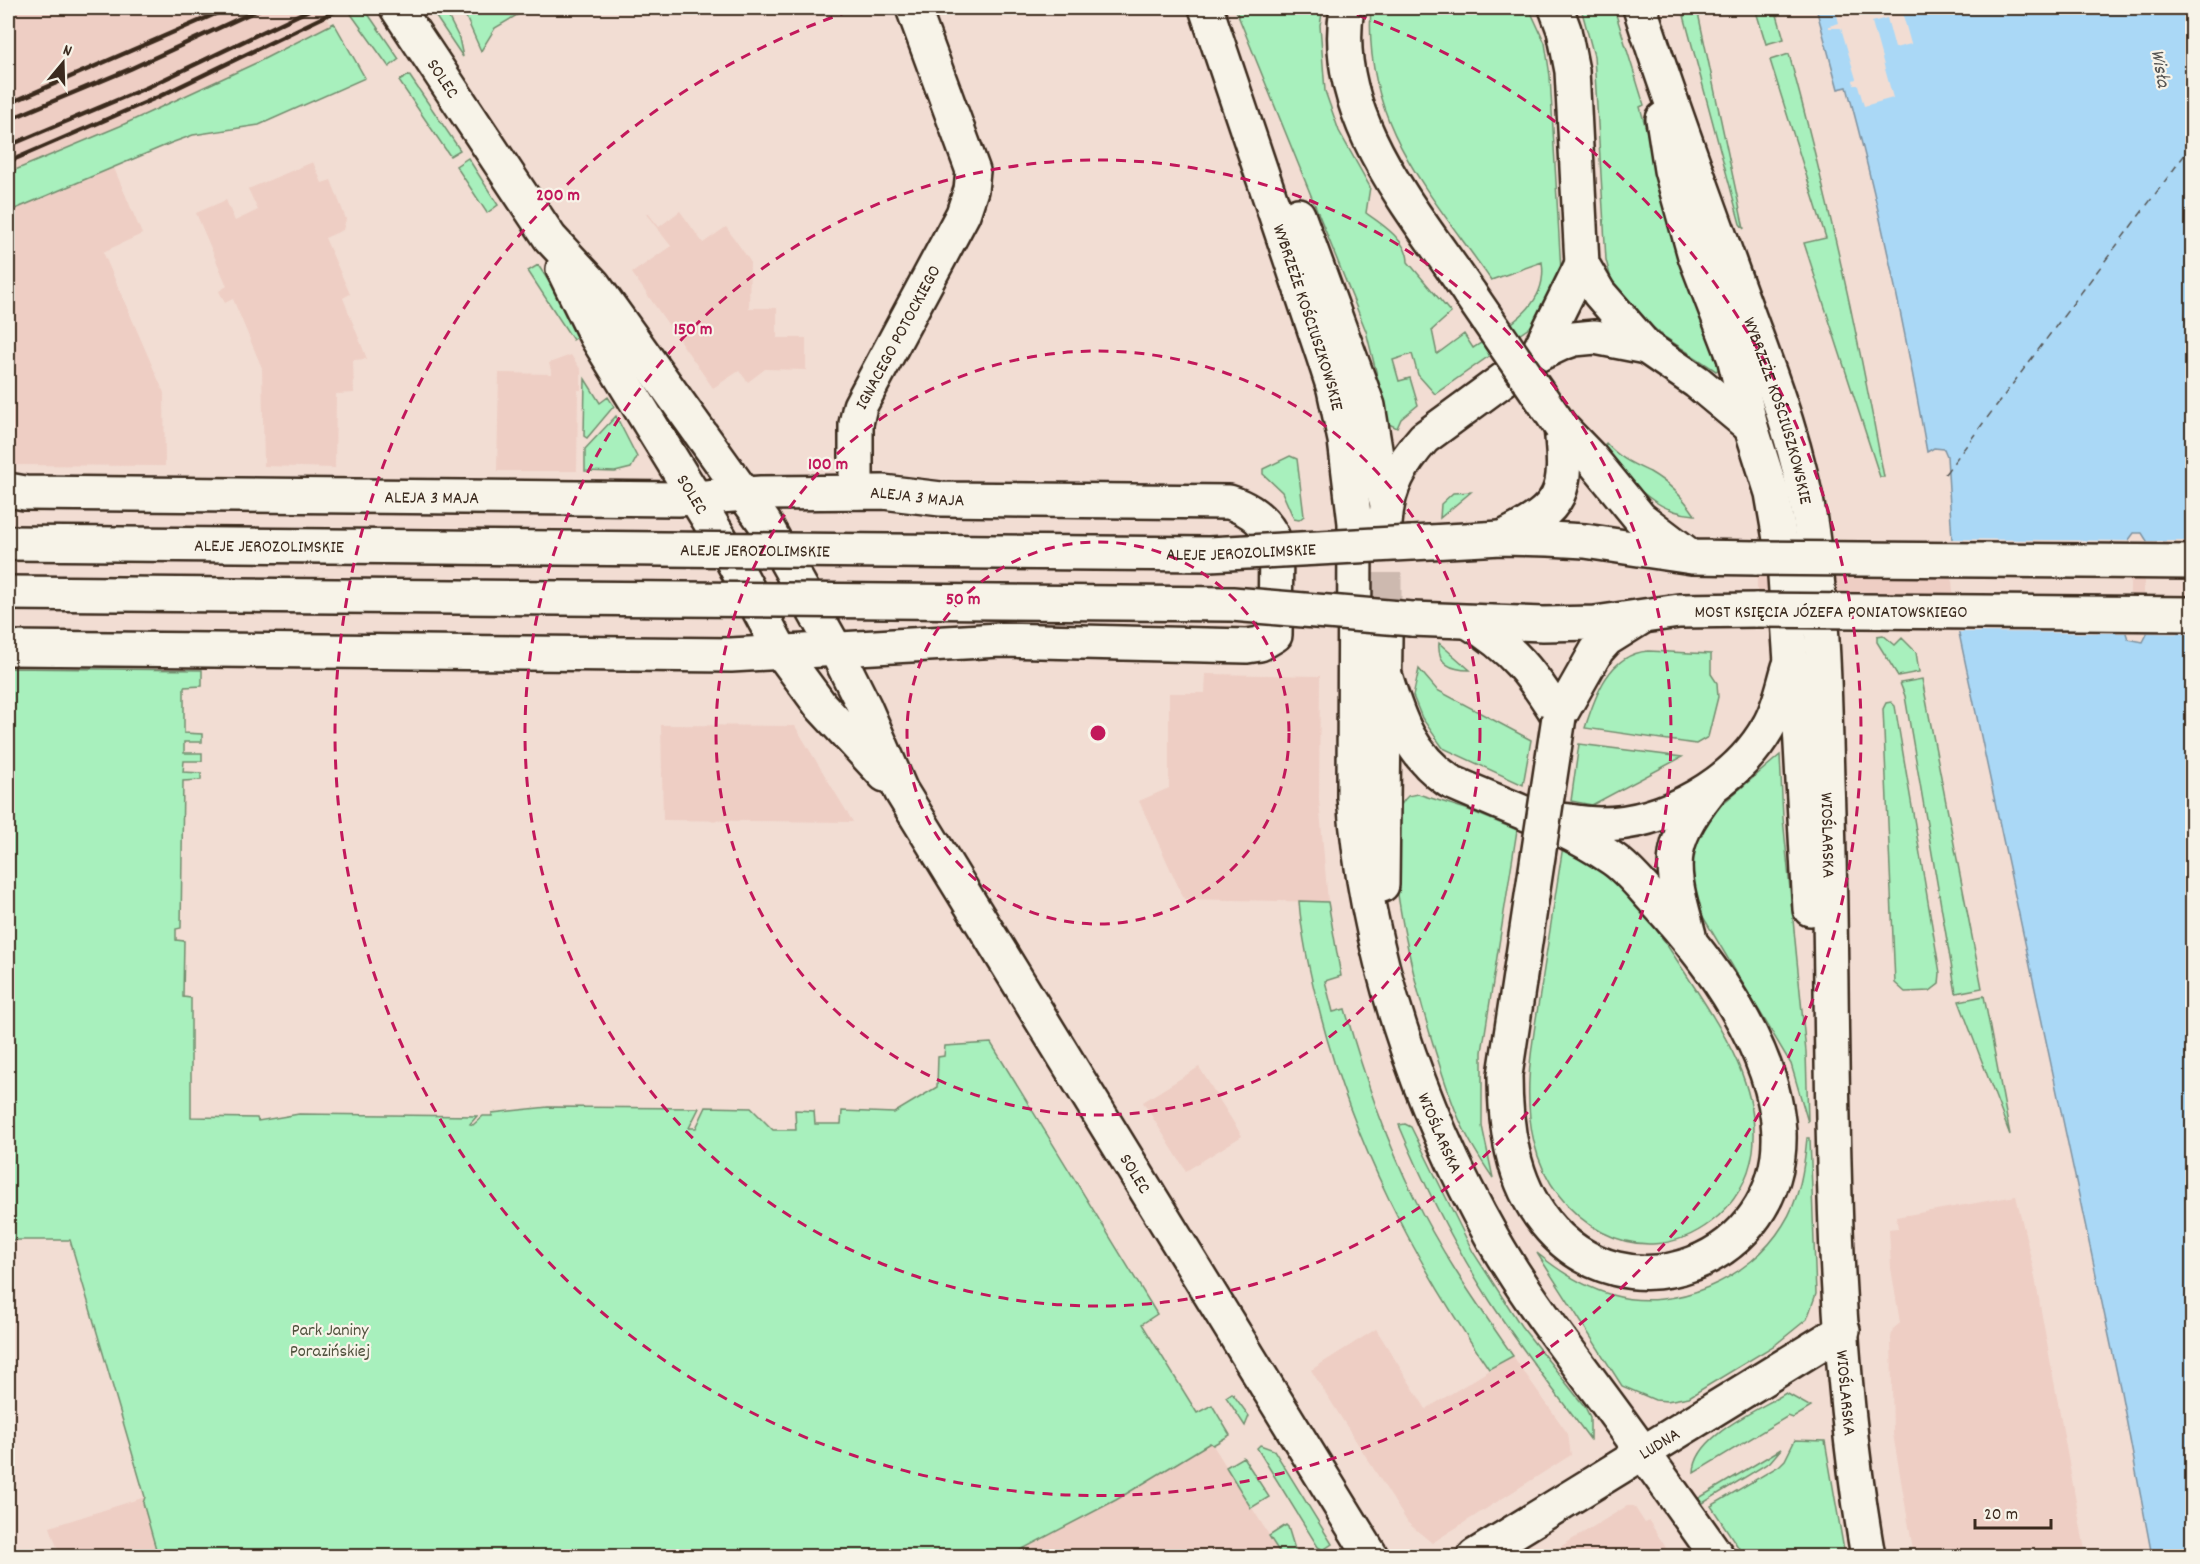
<svg xmlns="http://www.w3.org/2000/svg" width="2200" height="1564" font-family="Dekko,sans-serif">
	<style>
		.built { fill: #eecec4 }
		.green { fill: #a8f0bd; stroke: #728d6e; stroke-width: 1.5 }
		.water { fill: #aad8f6; stroke: #7e92a0; stroke-width: 1.5; fill-rule: evenodd }
		.pier { fill: #f2ddd3 }
		.lines { fill: none; stroke-linecap: round; stroke-linejoin: round }
		.ferry { stroke: #575654; stroke-width: 1.5; stroke-dasharray: 8 6; stroke-linecap: butt }
		.major-tunnel { stroke: #cdb9af; stroke-width: 33; stroke-dasharray: 33 16; stroke-linecap: butt }
		.minor-casing { stroke: #3b2a1e; stroke-width: 38 }
		.major-casing { stroke: #3b2a1e; stroke-width: 38 }
		.minor { stroke: #f7f3e8; stroke-width: 33 }
		.major { stroke: #f7f3e8; stroke-width: 33 }
		.rail { stroke: #3b2a1e; stroke-width: 4.5 }
		.major-bridge-casing { stroke: #3b2a1e; stroke-width: 38; stroke-linecap: butt }
		.major-bridge { stroke: #f7f3e8; stroke-width: 33 }
		.ring { fill: none; stroke: #c2185b; stroke-width: 3; stroke-dasharray: 10 8 }
		.labels { text-anchor: middle; stroke-width: 4.5; stroke-linejoin: round; paint-order: stroke }
		.street-label { font-size: 18px; fill: #3b2a1e; stroke: #f7f3e8 }
		.park-label { font-size: 18px; fill: #51523e; stroke: #f7f3e8 }
		.water-label { font-size: 20px; font-style: italic; fill: #575654; stroke: #f7f3e8 }
		.centre { fill: #c2185b; stroke: #f7f3e8; stroke-width: 3 }
		.ring-label { font-size: 18px; text-anchor: middle; font-weight: bold; fill: #c2185b; stroke: #f7f3e8; stroke-width: 4.5; stroke-linejoin: round; paint-order: stroke }
	</style>
	<rect width="100%" height="100%" fill="#f2ddd3"/>
	<filter id="ink" filterUnits="userSpaceOnUse"><feTurbulence type="fractalNoise" baseFrequency=".0167" numOctaves="2"/><feDisplacementMap in="SourceGraphic" scale="12" xChannelSelector="R" yChannelSelector="G"/><feConvolveMatrix kernelMatrix="1 2 1 2 8 2 1 2 1" color-interpolation-filters="sRGB"/></filter>
	<g filter="url(#ink)">
		<path class="built" d="M8 8H321L331 25 256 63 120 126 8 173Z
			M313 162 322 183 331 180 346 219 343 230 325 238 350 294 343 298 367 359 353 360 354 393 336 394 335 468 264 466 262 368 233 299 225 303 219 291 227 286 196 213 226 200 235 221 258 210 248 189Z
			M114 168 142 234 103 252 164 393 165 466 8 465V212Z
			M680 211 703 243 726 227 750 261 749 308H777V338H806V370L765 369 748 382 739 371 713 388 632 273 671 246 646 214 648 213 659 227Z
			M571 355 581 370V390H578L577 471H497L499 373 552 374 549 363Z
			M1757 571 2192 575V599L1757 595Z
			M1206 674 1320 676 1319 800 1328 902 1184 899 1139 801 1169 788V693H1205Z
			M661 725 795 726 853 822 663 820Z
			M1199 1067 1242 1136 1186 1171 1143 1102Z
			M2016 1196 2033 1267 2086 1556H1914L1893 1434 1891 1338 1893 1329 1900 1323 1891 1268 1889 1229 1898 1228 1896 1217Z
			M1376 1329 1426 1409 1513 1356 1568 1434 1571 1455 1432 1543 1408 1523 1311 1370Z
			M1211 1442 1282 1556H1009L1116 1500Z
			M145 1497 144 1503 158 1556H60L50 1527Z
			M1627 1506H1634L1645 1523 1649 1521 1671 1556H1545Z"/>
		<path class="green" d="M364 8 399 59 389 67 351 14Z
			M430 8H444L459 38 463 57Z
			M462 8H529L495 28 481 51Z
			M1235 8H1323L1320 25 1325 91 1339 131 1370 187 1366 213C1382 224 1408 241 1408 262L1451 313 1432 330 1437 354 1464 334 1473 348C1505 327 1549 308 1542 262L1491 280C1429 191 1363 124 1371 8H1529L1545 43 1550 76 1561 271 1536 323 1435 394 1418 375 1412 354 1393 360 1399 381 1410 378 1418 405 1401 419 1397 428 1389 424 1366 331Z
			M1581 8H1614L1644 105 1640 107 1678 246 1719 369 1716 371 1666 338 1643 319 1612 283 1606 260 1594 56Z
			M1682 8H1697L1744 229 1740 224Z
			M1755 8H1775L1784 39 1766 44Z
			M334 23 365 78 259 125 193 135 171 143 8 212V173L120 126 256 63Z
			M1789 54C1827 194 1858 334 1884 477H1880L1804 243 1826 238 1770 60Z
			M409 75 460 150 450 156 399 81Z
			M468 158 498 205 487 213 456 166Z
			M538 265 583 333 573 340 528 271Z
			M585 379 600 403 608 397 614 406 587 438 584 436Z
			M616 416 637 457 631 468 615 472 585 471V449Z
			M1606 443C1619 458 1633 464 1650 472 1669 483 1683 497 1695 515 1653 513 1626 478 1603 446Z
			M1290 456 1297 459 1304 516 1299 520 1294 519 1282 492 1263 474V469Z
			M1471 492 1440 518 1441 504 1453 493Z
			M1883 635 1895 645 1902 638 1916 652 1919 672 1898 676 1877 642V636Z
			M1439 643 1470 670C1451 670 1437 664 1439 643Z
			M1648 651 1711 654V674L1717 683 1718 697 1708 737 1696 744 1585 728C1595 696 1609 654 1648 651Z
			M8 668 202 670V686L184 687V733L202 734V742H184V753H202V761H184L183 772 201 773V780L183 781 181 928 176 929V940L184 941 183 997 191 998V1117L257 1118 258 1121 299 1114 477 1116 470 1124 473 1125 483 1116H492V1113L548 1107 699 1108 689 1128H696L706 1107 751 1108 773 1130H796L795 1110 814 1111 815 1124H841L842 1111 894 1113 937 1087 938 1057 944 1056 945 1046 991 1043 1157 1314 1142 1324 1197 1413 1212 1405 1230 1435 1213 1445 1210 1443 1116 1500 1009 1556H158L143 1503 145 1497 70 1240H8Z
			M1419 669 1437 690 1531 740 1523 785 1443 748 1422 718 1413 696Z
			M1922 679 1982 988 1956 993 1905 696 1900 683Z
			M1891 702 1895 706 1940 973 1939 984 1930 991 1905 992 1895 983 1883 709 1886 703Z
			M1579 744 1682 757 1592 805 1571 801Z
			M1780 755 1783 818 1806 1052 1808 1122 1791 1064 1690 895 1688 843 1701 822Z
			M1418 794 1466 809 1517 830 1482 1052V1126L1493 1178C1480 1159 1468 1140 1459 1119 1437 1068 1364 833 1408 796Z
			M1563 846C1584 859 1607 871 1626 887 1633 893 1638 903 1643 911 1661 935 1677 960 1693 985 1724 1032 1761 1091 1753 1151 1749 1179 1734 1205 1711 1222 1639 1277 1552 1221 1534 1142 1522 1092 1533 1038 1541 988 1548 941 1556 893 1563 846Z
			M1299 901 1328 902 1341 976 1325 981 1333 1012 1345 1009C1363 1073 1385 1138 1414 1197 1441 1253 1478 1305 1513 1356L1489 1369C1414 1260 1355 1146 1321 1017 1311 979 1302 941 1299 901Z
			M1984 996 2010 1135 1959 1001Z
			M1405 1124 1411 1127 1473 1252 1521 1326 1585 1407 1590 1417V1439C1557 1394 1521 1349 1490 1301 1454 1245 1425 1187 1399 1125Z
			M1807 1138H1810L1816 1294 1807 1319 1775 1345 1689 1397 1667 1401 1655 1400 1622 1386 1537 1253C1559 1271 1583 1287 1612 1295 1674 1313 1750 1279 1783 1225 1800 1199 1804 1168 1807 1138Z
			M1232 1393 1249 1416 1245 1426 1226 1397Z
			M1786 1393 1811 1407 1793 1418 1788 1416 1694 1473C1694 1436 1758 1410 1786 1393Z
			M1795 1440 1825 1441 1845 1556H1744L1711 1506 1779 1466 1785 1460Z
			M1260 1445 1274 1450 1332 1544 1323 1550 1318 1547 1257 1448Z
			M1781 1449 1770 1462 1703 1503 1699 1498Z
			M1243 1457 1269 1497 1251 1508 1226 1467Z
			M1286 1525 1288 1527 1297 1556H1282L1269 1536Z"/>
		<path class="water" d="M1816 8H2192V1556H2152L2121 1392 1957 624 1947 456 1944 449 1934 448 1927 452C1905 329 1880 207 1847 87L1838 89ZM2134 533H2142L2147 541V634L2143 642 2128 639 2126 633 2128 541Z"/>
		<path class="pier" d="M1835 8H1901L1911 44 1895 48 1887 18 1872 22 1893 98 1864 106 1858 85H1854L1853 80 1856 79 1841 28H1829V26L1839 23Z
			M1949 539 2131 541 2129 633 1956 632Z
			M2144 541H2192V634L2144 633Z"/>
		<g class="lines">
			<path class="ferry" d="M1945 474 2192 145"/>
			<path class="major-tunnel" d="M1385 524V637"/>
			<defs>
				<g id="minor">
					<path id="s1" d="M397 8 550 238 594 285 764 522 836 650 865 708 901 791 1371 1556"/>
					<path id="s2" d="M563 269 596 336 723 543 782 653 821 706 885 775"/>
					<path id="s3" d="M8 490 25 493 678 499 761 493 883 492 941 499 1229 502C1251 509 1268 522 1276 545L1275 635 1260 644 1247 646 1000 640 731 655 8 648"/>
					<path id="s4" d="M856 492V424L860 406 963 214 971 190 973 171 913 8"/>
					<path id="s5" d="M1475 1556 1843 1330"/>
				</g>
				<g id="major">
					<path id="s6" d="M1206 8 1323 355 1334 389 1345 440 1355 523 1354 797C1365 949 1418 1107 1493 1239 1523 1292 1562 1342 1598 1391 1639 1446 1678 1501 1717 1556"/>
					<path d="M1347 8C1329 116 1414 211 1470 294"/>
					<path d="M1556 8 1564 30 1572 71 1582 264 1599 293 1646 347 1697 382 1751 427"/>
					<path id="s7" d="M1640 8C1667 93 1699 178 1729 262 1760 350 1797 434 1811 527 1823 611 1825 696 1827 781 1836 1039 1823 1301 1868 1556"/>
					<path d="M1663 119 1671 170 1695 256 1734 357 1751 427 1772 493 1784 562 1791 662 1799 708 1810 909"/>
					<path d="M1298 215 1368 406 1380 480 1386 500"/>
					<path d="M1537 355 1582 264"/>
					<path d="M1561 427 1591 458 1640 518 1686 553"/>
					<path d="M1385 524C1387 488 1401 464 1424 438L1537 355 1560 344 1574 339 1595 337 1646 347"/>
					<path d="M1504 537C1564 507 1568 493 1561 427"/>
					<path d="M1412 543 1501 538 1549 539 1585 541 1692 557 1757 558"/>
					<path d="M1412 619 1543 624 1595 623 1679 611 1757 610"/>
					<path d="M1469 622C1513 648 1533 675 1559 717L1597 650 1607 639 1639 619"/>
					<path d="M1386 678C1399 721 1411 755 1449 781 1504 806 1564 825 1613 859 1629 870 1642 887 1655 901 1710 961 1775 1049 1779 1133"/>
					<path d="M1555 819C1570 821 1585 824 1600 824 1665 824 1736 783 1768 727 1779 709 1783 687 1789 667"/>
					<path d="M1382 885 1385 637"/>
					<path d="M1689 935C1671 869 1664 848 1709 791"/>
				</g>
			</defs>
			<use href="#minor" class="minor-casing"/>
			<use href="#major" class="major-casing"/>
			<use href="#minor" class="minor"/>
			<use href="#major" class="major"/>
			<path class="rail" d="M8 104 229 8
				M8 120 130 69 262 8
				M8 146 148 87 313 8
				M8 162 158 97 342 8"/>
			<defs>
				<g id="major-bridge">
					<path d="M1470 294 1561 427"/>
					<path id="s8" d="M8 543 1209 554 1412 543"/>
					<path d="M1757 558 2192 562"/>
					<path d="M8 593 1232 604 1412 619"/>
					<path d="M1757 610 2192 614"/>
					<path d="M1559 717 1505 1075C1505 1126 1512 1181 1545 1222 1625 1323 1783 1261 1779 1133"/>
				</g>
			</defs>
			<use href="#major-bridge" class="major-bridge-casing"/>
			<use href="#major-bridge" class="major-bridge"/>
		</g>
	</g>
	<g class="ring">
		<circle cx="1098" cy="733" r="191"/>
		<circle cx="1098" cy="733" r="382"/>
		<circle cx="1098" cy="733" r="573"/>
		<path d="M1340 9A763 763 0 1 1 856 9"/>
	</g>
	<g class="labels">
		<g class="street-label">
			<text dy="6" stroke="none"><textPath href="#s1" startOffset="84">SOLEC</textPath></text>
			<text dy="6" stroke="none"><textPath href="#s6" startOffset="326">WYBRZEŻE KOŚCIUSZKOWSKIE</textPath></text>
			<text dy="6" stroke="none"><textPath href="#s4" startOffset="165">IGNACEGO POTOCKIEGO</textPath></text>
			<text dy="6" stroke="none"><textPath href="#s7" startOffset="426">WYBRZEŻE KOŚCIUSZKOWSKIE</textPath></text>
			<text dy="6" stroke="none"><textPath href="#s2" startOffset="260">SOLEC</textPath></text>
			<text dy="6" stroke="none"><textPath href="#s3" startOffset="424">ALEJA 3 MAJA</textPath></text>
			<text dy="6" stroke="none"><textPath href="#s3" startOffset="910">ALEJA 3 MAJA</textPath></text>
			<text dy="6" stroke="none"><textPath href="#s8" startOffset="261">ALEJE JEROZOLIMSKIE</textPath></text>
			<text dy="6" stroke="none"><textPath href="#s8" startOffset="747">ALEJE JEROZOLIMSKIE</textPath></text>
			<text dy="6" stroke="none"><textPath href="#s8" startOffset="1233">ALEJE JEROZOLIMSKIE</textPath></text>
			<text x="1831" y="617">MOST KSIĘCIA JÓZEFA PONIATOWSKIEGO</text>
			<text dy="6" stroke="none"><textPath href="#s7" startOffset="856">WIOŚLARSKA</textPath></text>
			<text dy="6" stroke="none"><textPath href="#s6" startOffset="1160">WIOŚLARSKA</textPath></text>
			<text dy="6" stroke="none"><textPath href="#s1" startOffset="1383">SOLEC</textPath></text>
			<text dy="6" stroke="none"><textPath href="#s7" startOffset="1414">WIOŚLARSKA</textPath></text>
			<text dy="6" stroke="none"><textPath href="#s5" startOffset="216">LUDNA</textPath></text>
		</g>
		<g class="park-label">
			<text x="330" y="1335">Park Janiny<tspan x="330" dy="21">Porazińskiej</tspan></text>
		</g>
		<g class="water-label">
			<text transform="translate(2162 68) rotate(80)" y="7">Wisła</text>
		</g>
	</g>
	<circle cx="1098" cy="733" r="9" class="centre"/>
	<g class="ring-label">
		<text x="558" y="200">200 m</text>
		<text x="693" y="334">150 m</text>
		<text x="828" y="469">100 m</text>
		<text x="963" y="604">50 m</text>
	</g>
	<rect width="2200" height="1564" fill="none" stroke="#f7f3e8" stroke-width="30"/>
	<rect x="15" y="15" width="2170" height="1534" fill="none" stroke="#3b2a1e" stroke-width="2" filter="url(#ink)"/>
	<g transform="translate(63 63) rotate(19)" stroke="#f7f3e8" stroke-width="4.5" paint-order="stroke">
	<path d="M0-4.5L10 22L0 15L-10 22Z" fill="#3b2a1e"/>
	<text y="-9" font-size="16" font-weight="bold" text-anchor="middle" fill="#3b2a1e">N</text>
	</g>
	<path d="M1975 1519v9h76v-9" fill="none" stroke="#3b2a1e" stroke-width="3"/>
	<text x="1984" y="1519" font-size="18" fill="#3b2a1e" stroke="#f7f3e8" stroke-width="4.5" paint-order="stroke">20 m</text>
</svg>
